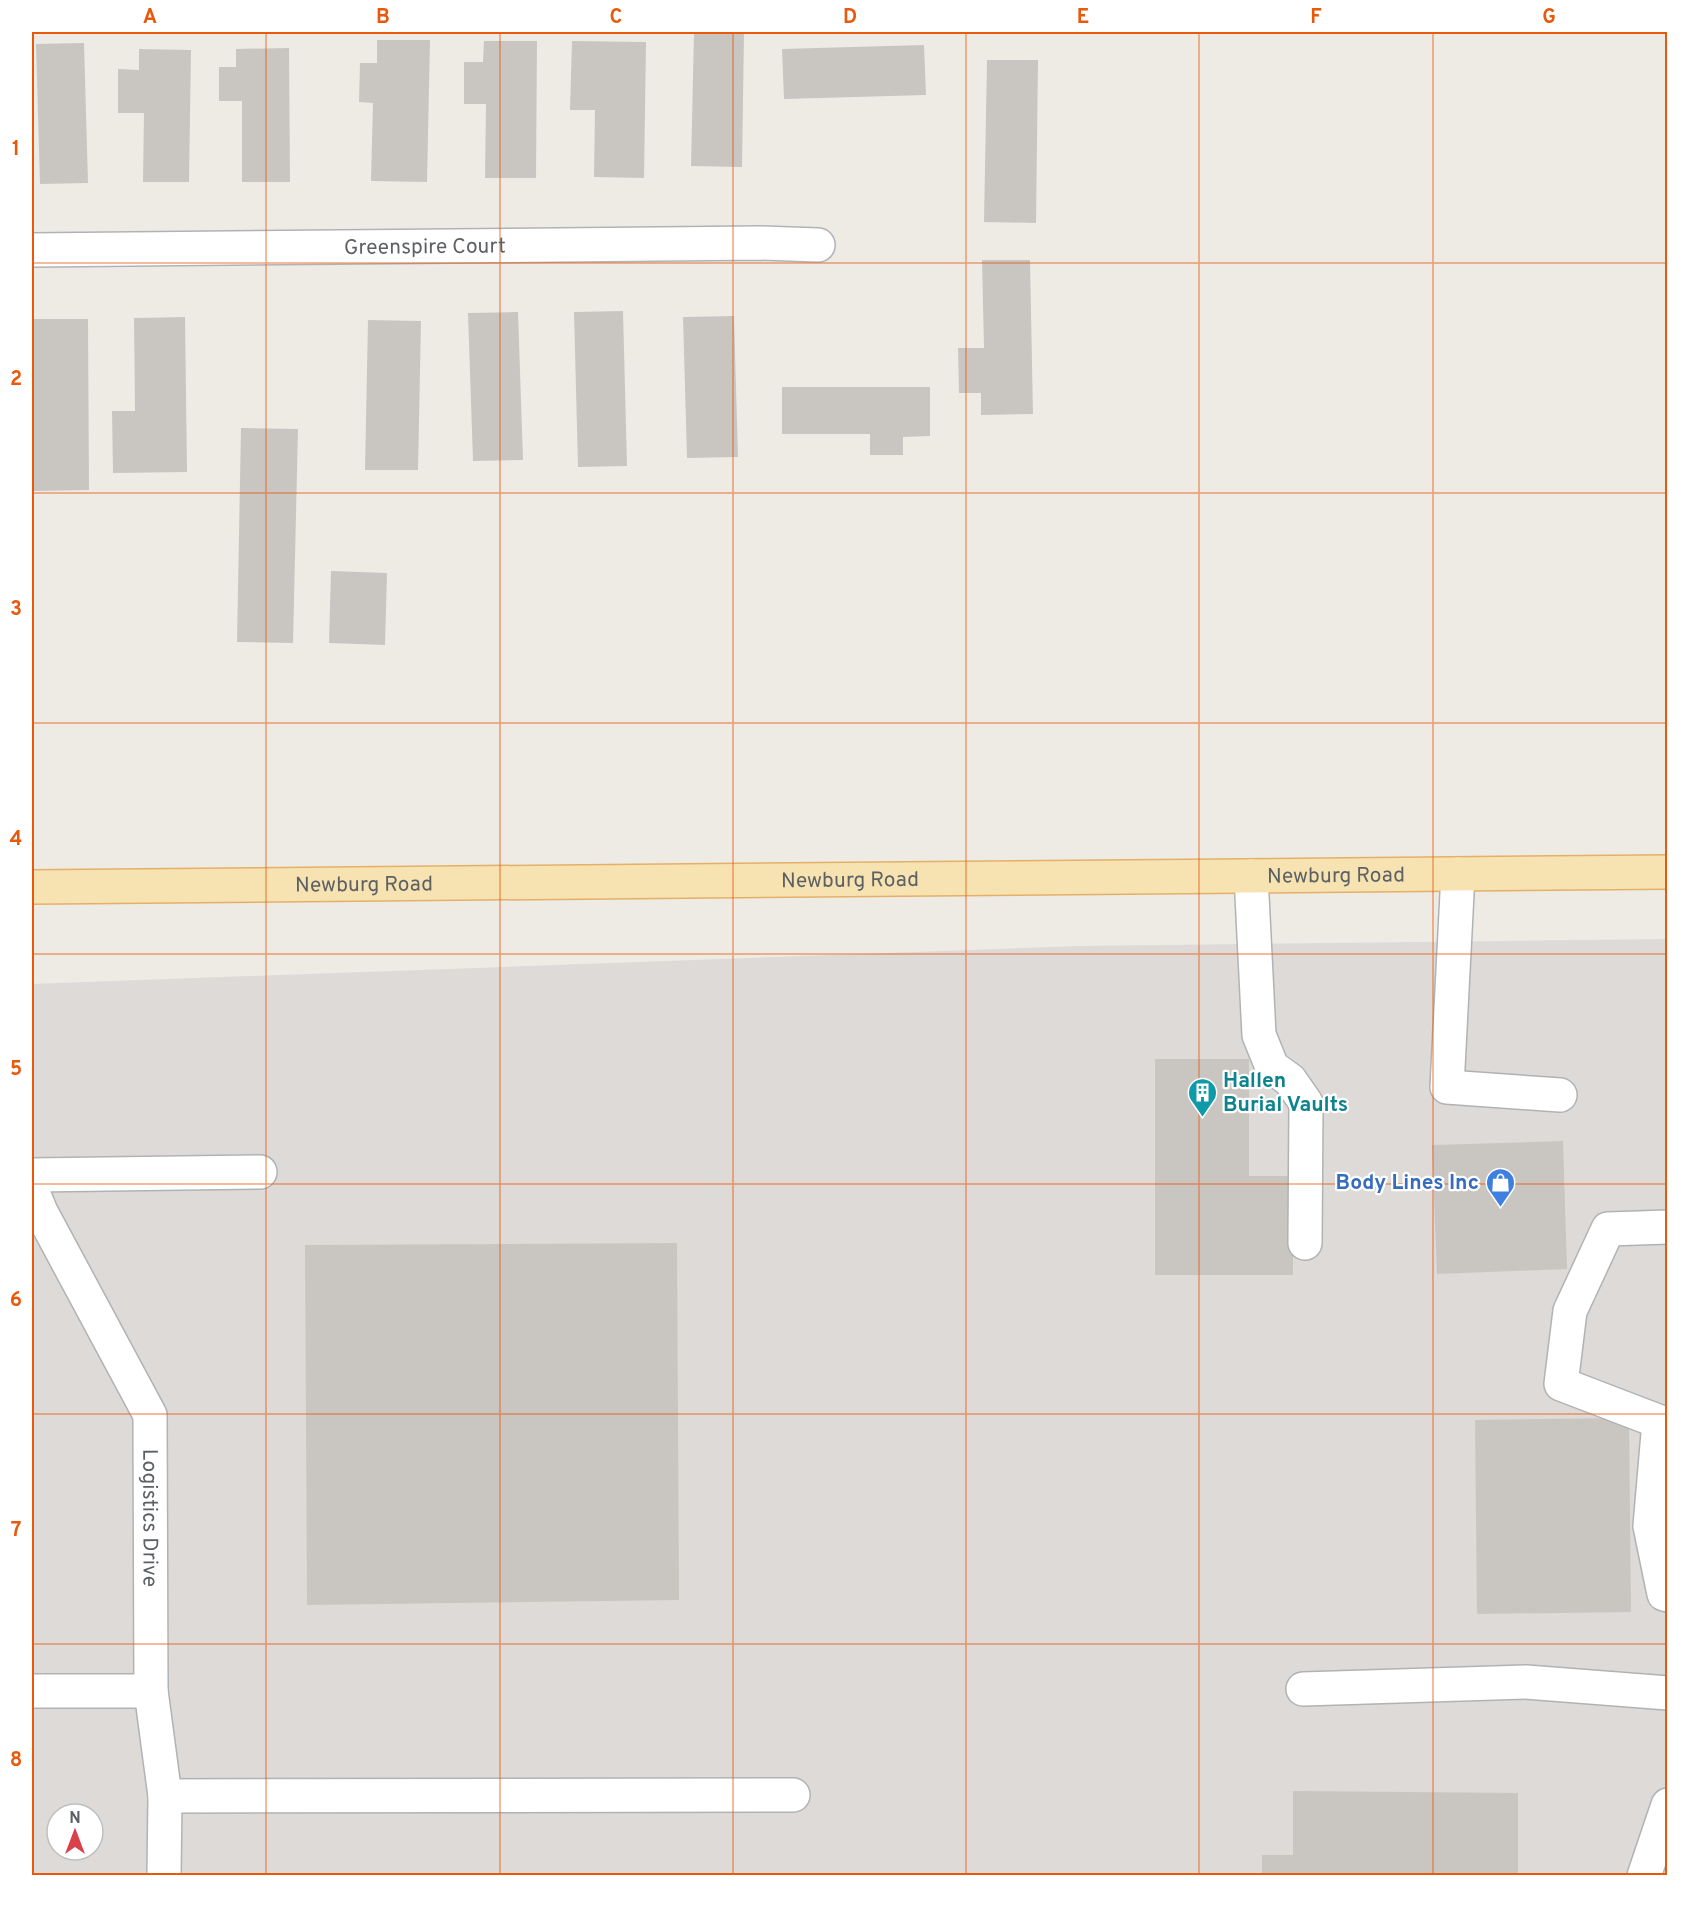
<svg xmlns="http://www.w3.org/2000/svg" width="1699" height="1907" font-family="Overpass,sans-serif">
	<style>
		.industrial { fill: #dddad7; fill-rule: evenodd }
		.building { fill: #c9c6c2 }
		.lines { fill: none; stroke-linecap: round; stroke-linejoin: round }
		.minor-casing { stroke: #b0b3b6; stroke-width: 36 }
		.major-casing { stroke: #e4b068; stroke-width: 36 }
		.minor { stroke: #fff; stroke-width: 33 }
		.major { stroke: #f7e2b1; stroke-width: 33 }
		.grid { fill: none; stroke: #e8590c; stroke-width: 1.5; stroke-opacity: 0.55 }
		.labels { text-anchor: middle; stroke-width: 4.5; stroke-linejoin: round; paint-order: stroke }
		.street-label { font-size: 21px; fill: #5d6164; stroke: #fff }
		.culture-label { font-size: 21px; font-weight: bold; fill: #0d838f; stroke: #fff; text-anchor: start }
		.shop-label { font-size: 21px; font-weight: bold; fill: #366cbe; stroke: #fff; text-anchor: end }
		.neatline { fill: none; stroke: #e8590c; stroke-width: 2 }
		.grid-label { font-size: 20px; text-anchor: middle; font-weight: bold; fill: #e8590c }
	</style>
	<rect width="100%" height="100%" fill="#eeebe5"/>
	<path class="industrial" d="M1667 939V1875H32V984L1079 946ZM57 1814H93V1850H57Z"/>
	<path class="building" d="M694 32H744L742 167 691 166Z
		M377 40H430L427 182 371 181 373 103 359 102 360 63H377Z
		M484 41H537L536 178H485L486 104H464V62H483Z
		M572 41 646 42 644 178 594 177 595 110H570Z
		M84 43 88 183 40 184 36 44Z
		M924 45 926 95 784 99 782 49Z
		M289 48 290 182H242V101H219V67H236V49Z
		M139 49 191 50 189 182H143L144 113H118V69L139 70Z
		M987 60H1038L1036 223 984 222Z
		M982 260H1030L1033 414 981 415V393H959L958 348H984Z
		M623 311 627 466 578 467 574 312Z
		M518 312 523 460 473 461 468 313Z
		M734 316 738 457 687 458 683 317Z
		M185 317 187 472 113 473 112 411H135L134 318Z
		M32 319H88L89 490 32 491Z
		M368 320 421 321 418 470H365Z
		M782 387H930V436L903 437V455H870V434H782Z
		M241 428 298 429 293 643 237 642Z
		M331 571 387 573 385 645 329 643Z
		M1155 1059H1249V1176H1293V1275H1155Z
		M1563 1141 1567 1269 1437 1274 1432 1145Z
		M677 1243 679 1600 307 1605 305 1245Z
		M1629 1418 1631 1612 1477 1614 1475 1420Z
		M1293 1791 1518 1793V1876H1262V1855H1293Z"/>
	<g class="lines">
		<defs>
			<g id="minor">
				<path id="s1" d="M32 250 760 243 818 245"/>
				<path d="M1458 874 1447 1087 1560 1095"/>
				<path d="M1251 876 1259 1035 1272 1067 1290 1080 1306 1103 1305 1243"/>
				<path d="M32 1175 260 1172"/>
				<path id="s2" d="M32 1190 41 1212 150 1415 151 1691 165 1796 164 1876"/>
				<path d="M1668 1227 1608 1229 1570 1311 1561 1384 1668 1425"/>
				<path d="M1659 1422 1650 1526 1664 1594 1668 1595"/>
				<path d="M1303 1689 1526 1682 1668 1693"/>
				<path d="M32 1691H151"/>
				<path d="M165 1796 793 1795"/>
				<path d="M1644 1876 1668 1805"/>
			</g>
			<g id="major">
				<path id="s3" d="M32 887 1668 872"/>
			</g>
		</defs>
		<use href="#minor" class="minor-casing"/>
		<use href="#major" class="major-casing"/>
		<use href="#minor" class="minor"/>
		<use href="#major" class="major"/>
	</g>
	<path class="grid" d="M266 32V1876M500 32V1876M733 32V1876M966 32V1876M1199 32V1876M1433 32V1876M32 263H1668M32 493H1668M32 723H1668M32 954H1668M32 1184H1668M32 1414H1668M32 1644H1668"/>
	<defs>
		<symbol id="building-pin" viewBox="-11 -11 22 30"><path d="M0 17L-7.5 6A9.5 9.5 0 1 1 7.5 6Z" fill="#0f9aa8" stroke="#fff"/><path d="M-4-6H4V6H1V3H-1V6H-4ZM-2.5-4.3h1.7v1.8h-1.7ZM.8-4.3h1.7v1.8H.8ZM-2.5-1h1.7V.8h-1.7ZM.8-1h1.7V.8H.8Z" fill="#fff"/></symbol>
		<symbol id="shop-pin" viewBox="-11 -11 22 30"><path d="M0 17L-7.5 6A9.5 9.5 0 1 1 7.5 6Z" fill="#3f7fe0" stroke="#fff"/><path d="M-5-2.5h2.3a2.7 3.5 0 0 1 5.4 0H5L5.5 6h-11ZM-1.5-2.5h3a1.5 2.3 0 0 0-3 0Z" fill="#fff"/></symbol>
	</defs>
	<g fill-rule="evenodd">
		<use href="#building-pin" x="1186" y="1076" width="33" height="45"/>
		<use href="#shop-pin" x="1484" y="1166" width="33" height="45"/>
	</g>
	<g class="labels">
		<g class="street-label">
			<text dy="7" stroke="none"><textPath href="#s1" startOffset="393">Greenspire Court</textPath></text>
			<text dy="7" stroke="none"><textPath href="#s3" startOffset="1304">Newburg Road</textPath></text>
			<text dy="7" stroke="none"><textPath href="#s3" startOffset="818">Newburg Road</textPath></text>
			<text dy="7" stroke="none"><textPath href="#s3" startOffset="332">Newburg Road</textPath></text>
			<text dy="7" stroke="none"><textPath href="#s2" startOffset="357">Logistics Drive</textPath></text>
		</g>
		<g class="culture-label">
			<text x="1223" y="1087">Hallen<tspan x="1223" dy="24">Burial Vaults</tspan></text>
		</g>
		<g class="shop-label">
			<text x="1479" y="1189">Body Lines Inc</text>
		</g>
	</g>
	<rect width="1699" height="1907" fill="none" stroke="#ffffff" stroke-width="66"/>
	<g transform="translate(75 1832)"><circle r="28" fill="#ffffff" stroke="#bec0c1" stroke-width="1.5"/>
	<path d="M0-4.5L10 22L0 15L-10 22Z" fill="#d94049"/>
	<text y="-9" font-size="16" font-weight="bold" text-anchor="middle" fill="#5d6164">N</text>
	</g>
	<rect x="33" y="33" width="1633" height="1841" class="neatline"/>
	<g class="grid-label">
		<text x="150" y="23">A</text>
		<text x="383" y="23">B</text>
		<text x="616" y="23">C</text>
		<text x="850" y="23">D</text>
		<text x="1083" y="23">E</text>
		<text x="1316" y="23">F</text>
		<text x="1549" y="23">G</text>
		<text x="16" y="155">1</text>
		<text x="16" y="385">2</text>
		<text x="16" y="615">3</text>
		<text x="16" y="845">4</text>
		<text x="16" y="1075">5</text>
		<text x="16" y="1306">6</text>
		<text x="16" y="1536">7</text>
		<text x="16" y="1766">8</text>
	</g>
</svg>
